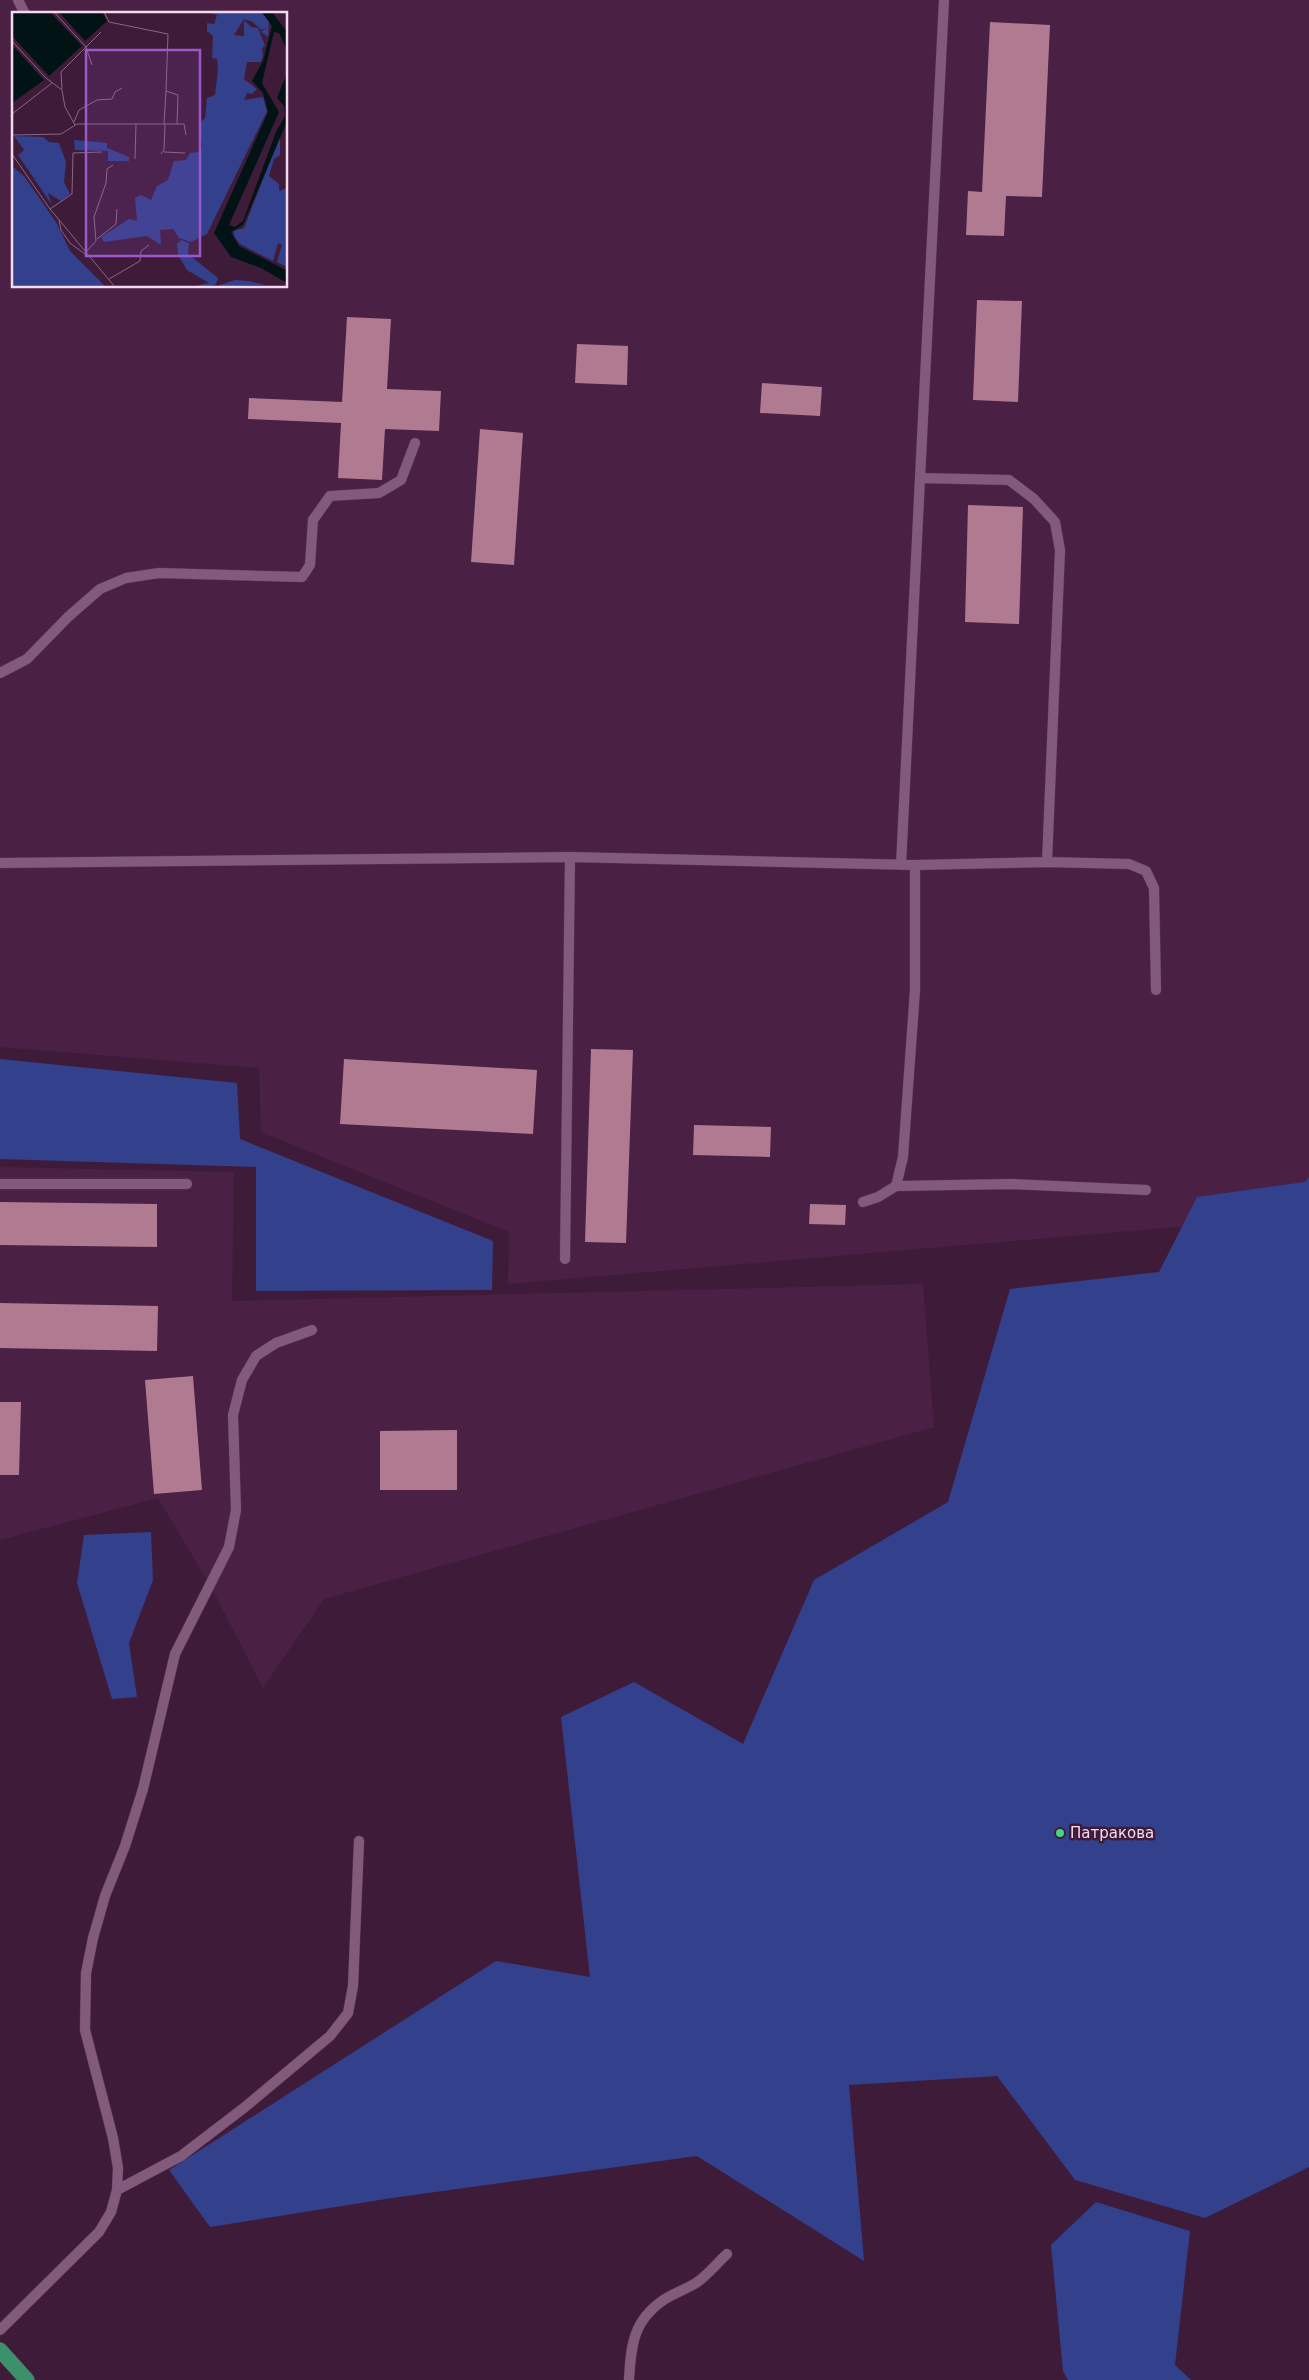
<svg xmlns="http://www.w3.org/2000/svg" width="1309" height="2380" font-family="'DejaVu Sans',sans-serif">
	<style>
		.built { fill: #4a2045; fill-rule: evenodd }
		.green { fill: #33408b }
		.building { fill: #b07b91 }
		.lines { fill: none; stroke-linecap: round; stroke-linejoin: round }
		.lane-casing { stroke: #563852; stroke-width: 11 }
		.primary-casing { stroke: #563852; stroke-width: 16 }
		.lane { stroke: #825a7c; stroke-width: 10 }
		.primary { stroke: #3c916a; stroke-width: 15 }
		.poi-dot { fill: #42d77c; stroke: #3f1b3a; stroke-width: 2 }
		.labels { text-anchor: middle; stroke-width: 5; stroke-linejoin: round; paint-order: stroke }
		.poi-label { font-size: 15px; fill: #f3dbef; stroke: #3f1b3a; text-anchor: start }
		.inset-road { fill: none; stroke: #876882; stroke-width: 1 }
		.view { fill: #9958cb; fill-opacity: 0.15; stroke: #9958cb; stroke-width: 2.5 }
		.inset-edge { fill: none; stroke: #f3dbef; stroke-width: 2.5 }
	</style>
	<rect width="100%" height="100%" fill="#3f1b3a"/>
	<path class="built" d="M0 0H1309V1199L1283 1218 508 1284 509 1232 261 1132 259 1068 0 1047ZM14 14H286V286H14Z
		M0 1167 234 1172 232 1301 923 1284 934 1427 324 1599 263 1688 210 1585 158 1498 0 1540Z"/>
	<path class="green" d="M0 1059 237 1083 240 1139 493 1241 492 1290 256 1291V1167L0 1159Z
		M1309 1177V2167L1205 2218 1075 2180 997 2076 849 2085 864 2261 697 2156 392 2198 210 2227 169 2170 496 1961 590 1977 561 1717 634 1682 743 1744 814 1580 948 1502 1010 1289 1159 1272 1197 1197 1305 1182Z
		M151 1532 153 1580 129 1643 137 1697 112 1699 77 1583 84 1535Z
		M1096 2202 1190 2231 1175 2365 1191 2380H1068L1063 2371 1051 2245Z"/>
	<path class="building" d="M990 22 1050 25 1042 197 1006 196 1004 236 966 235 968 191 982 192Z
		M977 300 1022 301 1018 402 973 400Z
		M347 317 391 319 387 389 441 391 439 431 385 429 382 480 338 478 341 423 248 419 249 398 342 402Z
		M577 344 628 346 627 385 575 383Z
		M762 383 822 387 820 416 760 413Z
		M480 429 523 433 514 565 471 562Z
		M968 505 1023 507 1019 624 965 622Z
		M591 1049 633 1050 626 1243 585 1242Z
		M344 1059 537 1070 533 1134 340 1124Z
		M694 1125 771 1127 770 1157 693 1155Z
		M0 1202 157 1204V1247L0 1245Z
		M810 1204 846 1205 845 1225 809 1224Z
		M0 1303 158 1306 157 1351 0 1348Z
		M193 1376 202 1490 154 1494 145 1380Z
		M0 1402H21L19 1475H0Z
		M457 1430V1490H380V1431Z"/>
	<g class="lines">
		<defs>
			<path id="lane" d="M18 0 25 14
				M920 478 944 0
				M0 673 27 659 68 617 100 589 126 578 159 573 302 577 310 565 313 520 330 496 379 493 401 480 415 443
				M0 863 570 857 915 865 1047 862 1129 864 1146 871 1154 888 1156 990
				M901 865 920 478 1009 480 1034 499 1055 522 1060 550 1047 862
				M0 1184H187
				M896 1186 1011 1184 1146 1190
				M863 1202 878 1197 896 1186 903 1157 915 990V865
				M565 1259 570 857
				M117 2190 181 2156 245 2107 330 2036 348 2013 353 1986 359 1841
				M0 2330 99 2232 111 2212 117 2190 118 2168 113 2138 85 2030 86 1973 93 1938 105 1896 125 1846 143 1789 175 1654 229 1547 236 1510 233 1415 242 1380 256 1356 276 1343 312 1330
				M629 2380C631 2345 633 2320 665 2299 675 2293 686 2289 696 2283 707 2276 717 2263 727 2254"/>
			<path id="primary" d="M0 2350 27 2380"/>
		</defs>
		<use href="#lane" class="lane-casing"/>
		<use href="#primary" class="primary-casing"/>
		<use href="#lane" class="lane"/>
		<use href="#primary" class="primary"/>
	</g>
	<circle class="poi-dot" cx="1060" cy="1833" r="5"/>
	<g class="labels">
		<g class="poi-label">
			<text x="1070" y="1838">Патракова</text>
		</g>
	</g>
	<g transform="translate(12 12)">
		<rect width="275" height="275" fill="#3f1b3a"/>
		<path d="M196 0H249L257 9 256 25 249 20 254 16 249 18 241 10 232 7 222 23 232 24V8L239 15 246 16 253 34 250 36 251 44 249 50H235L232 67 245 77 240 82 235 81 232 88 251 85 255 99 195 222 179 230 167 226 161 217 148 218 149 233 135 224 92 230 89 225 117 207 125 209 123 186 129 183 139 188 145 174 156 168 162 149 174 148 178 141 187 140 190 135 187 112 193 106 195 86 203 83 206 57 205 47 200 46 201 24 195 19V11L202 12 205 3ZM2 124 31 125 37 130 47 131 54 150 52 170 58 182 49 189 36 181 40 193 6 143 12 138ZM268 124V143L262 147 257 164 267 172V179L275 176V255L265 250 270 233 266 231 261 249 228 232 222 224V219L232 216ZM62 128 95 131V136L117 145V149H96V139L63 138ZM0 154 12 164 44 210 58 239 94 275H0ZM169 228 177 231 176 242 206 266 204 272 200 275H179L197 271 175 258 166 243 165 232ZM223 268 237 269 253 273 202 275Z" fill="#33408b"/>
		<path d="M0 0H38L70 34 37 64 0 24ZM47 0H90L95 9 73 29ZM250 0H260L275 20V38L267 21 262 20 250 71 267 100 217 213 223 215 231 209 264 120 273 104 272 94 265 86 275 61 274 112 231 213 219 220 227 234 274 258 275 271 249 256 219 245 202 221 256 100 251 81 240 69 251 49 260 14ZM0 33 32 68 0 91Z" fill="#021316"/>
		<path class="inset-road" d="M42 0 74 35 80 53M92 0 97 10 156 22 154 79M0 29 34 66 50 78 53 95 63 113M50 77 49 60 89 20M0 102 40 71M62 110 67 98 85 88 100 87 103 80 110 76M152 112 154 79 166 83 165 112M0 123 49 122 65 112H172L174 123M152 140 173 141M0 142 38 197 103 275M149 142 152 138 153 112M123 147 124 112M38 197 60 182 61 141 90 140M47 208 49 218 58 231 77 245M85 227 104 212 105 197M74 240 84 229 82 205 94 171 95 157 101 153M97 267 128 249 129 239 137 233"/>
		<path class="view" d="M74 38H188V244H74Z"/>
		<rect width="275" height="275" class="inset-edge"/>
	</g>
</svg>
